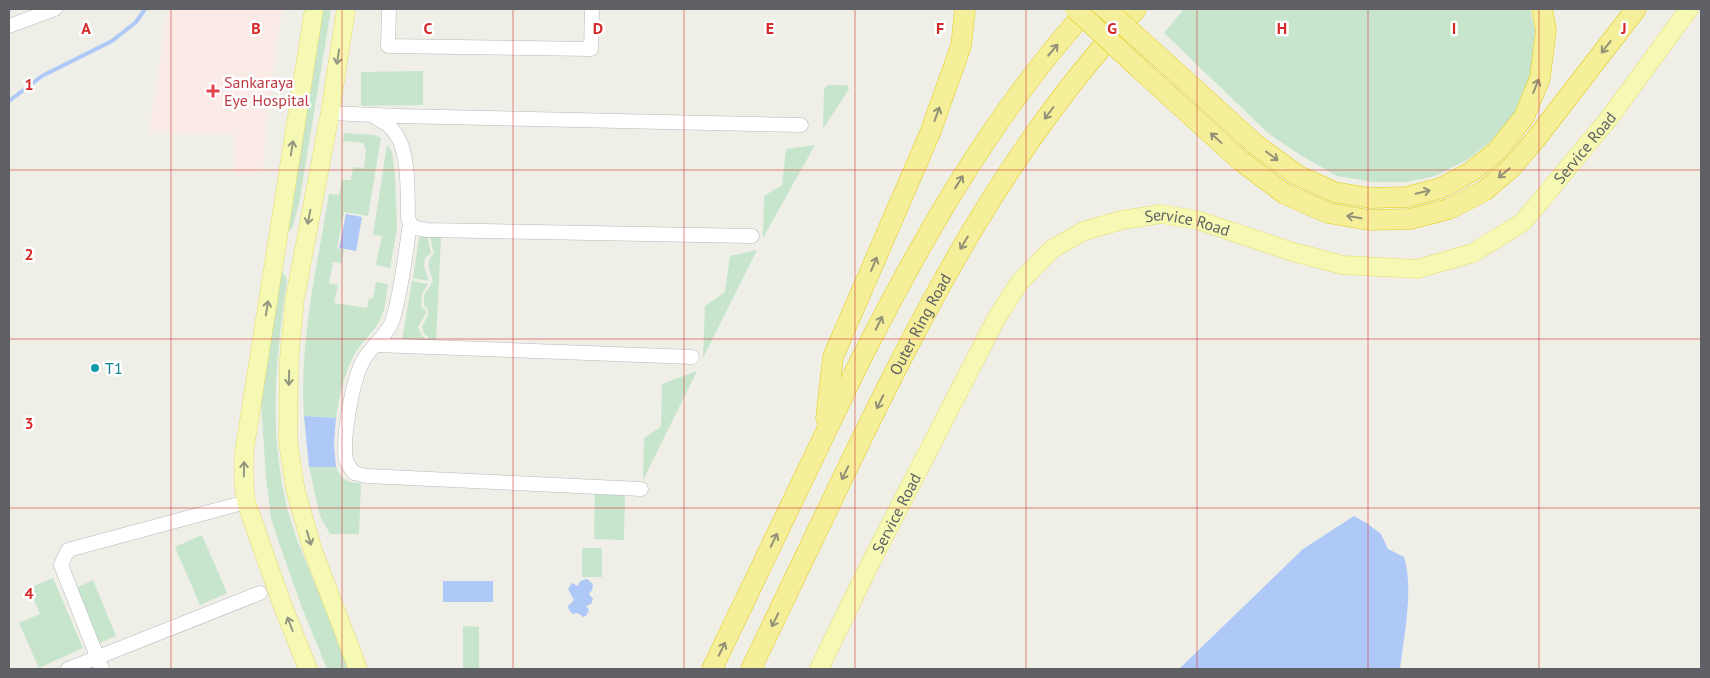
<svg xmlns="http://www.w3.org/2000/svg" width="1710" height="678" font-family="'PT Sans',sans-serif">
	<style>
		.medical { fill: #faebe6 }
		.green { fill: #c6e5cc }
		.water { fill: #aec9f8 }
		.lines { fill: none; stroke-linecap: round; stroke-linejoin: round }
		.stream { stroke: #aec9f8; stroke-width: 4 }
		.minor-casing { stroke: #b7b8bc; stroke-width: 15 }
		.major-casing { stroke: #e7dc69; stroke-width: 19 }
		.highway-casing { stroke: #e4cc12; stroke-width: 21 }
		.minor { stroke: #fff; stroke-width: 14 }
		.major { stroke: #f6f9b3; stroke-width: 18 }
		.highway { stroke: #f5ef99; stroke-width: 20 }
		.highway-bridge-casing { stroke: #e4cc12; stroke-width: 21; stroke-linecap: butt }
		.highway-bridge { stroke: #f5ef99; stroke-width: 20 }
		.oneway { stroke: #939278 }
		.oneway2 { stroke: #939681 }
		.grid { fill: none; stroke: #d62828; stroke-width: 1; stroke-opacity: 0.55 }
		.health-dot { fill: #e0444e; stroke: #fff; stroke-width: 2 }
		.culture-dot { fill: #0f9aa8; stroke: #fff; stroke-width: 2 }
		.labels { text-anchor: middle; stroke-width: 5; stroke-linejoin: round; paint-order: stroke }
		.health-label { font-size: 16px; fill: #be3a42; stroke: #fff; text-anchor: start }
		.street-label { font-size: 16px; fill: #5e6066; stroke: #fff }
		.culture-label { font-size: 16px; fill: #0d838f; stroke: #fff; text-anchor: start }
		.grid-label { font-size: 16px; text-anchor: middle; font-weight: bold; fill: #d62828; stroke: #fff; stroke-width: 5; stroke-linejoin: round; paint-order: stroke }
	</style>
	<rect width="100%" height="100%" fill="#efefe7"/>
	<path class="medical" d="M168 9H282L267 119 263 172 235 175 233 134 149 133Z"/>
	<path class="green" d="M319 9H331L299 204 292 228 288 232 283 231Z
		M1184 9H1530L1535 30 1531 77 1516 113 1490 142 1467 160 1435 176 1407 182H1374L1337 176 1302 156 1269 134 1164 33Z
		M423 71V105L361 106V72Z
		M828 85H847L849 89 823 129 824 89Z
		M344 133 374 135 381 138 368 216 344 212 337 248 344 250 342 263 333 262 329 283 338 285 334 303 367 308 369 298 373 299 376 282 388 284C386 294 386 306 382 315 377 331 360 342 353 357 344 375 339 397 336 418L304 416C299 342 317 267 329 194L339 195 342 180H351L353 167 364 168 366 150 363 143 343 141Z
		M387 145 392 152 395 175 397 229 390 268 376 265 382 236 373 235Z
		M815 145 763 238 764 196 782 185 786 149Z
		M423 235 427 236 431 253 425 258 424 266 429 281 413 278 419 238Z
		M430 236H441L436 342H429L428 337 424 334 422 327 428 315V310L424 305V295L433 281C429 269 425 263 434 253Z
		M757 250 703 358 705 306 725 292 730 256Z
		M276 268 282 271 287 280C276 359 268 428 287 507 293 532 304 557 314 581 326 611 338 640 350 669H327L301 605 278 540 271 518 266 477 261 402 265 357Z
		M412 281 428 284 422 294 421 306 426 311 425 315 418 327 422 336 425 338V343L402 340Z
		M697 371 643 480 644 438 661 427 662 384Z
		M309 467H336C342 480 347 483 361 483L359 534H330L320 516Z
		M595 491 625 492 624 540 594 539Z
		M202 535 227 593 200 605 175 547Z
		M582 548H602V577H582Z
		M53 578 83 648 39 668 19 623 40 614 29 588Z
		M93 580 116 636 97 644 74 589Z
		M463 626 479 627V669H463Z"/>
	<path class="water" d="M346 214 362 217 356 251 339 248Z
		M304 416 336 418 334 443 336 467H309Z
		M1354 516 1368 524 1381 534 1388 549 1404 557C1414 588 1404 636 1400 669H1179L1303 549Z
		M587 579 593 584 592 590 589 594 593 599 591 604 586 606 589 610 586 616 583 617 578 613 573 614 569 610 568 606 574 600 568 589 572 583 578 586 580 581Z
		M443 581H493V602H443Z"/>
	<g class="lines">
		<path class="stream" d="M9 101 42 76 112 41 136 22 145 9"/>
		<defs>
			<path id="minor" d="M389 9 388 46 591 49 592 9
				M9 26 55 9
				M330 113 398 116 801 125
				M372 115C378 119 384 122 389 126 411 145 407 191 408 217L410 224 416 228 427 230 752 236
				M410 224C405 256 402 288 393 319 388 334 375 343 366 356 353 374 342 438 346 460 348 465 351 469 354 473L367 476 641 489
				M376 345 692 357
				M68 669 260 593
				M102 669 61 565 68 550 246 502"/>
			<g id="major">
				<path d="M346 9 330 113 295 298 289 359 288 442 296 492 313 551 358 669"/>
				<path d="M308 669 282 604 246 502 244 485V453L314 9"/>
				<path id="s1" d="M819 669 868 568 996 319 1019 283 1052 249 1084 231 1122 220 1161 214 1197 220 1293 252 1343 265 1417 269 1473 253 1523 222 1610 117 1689 9"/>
			</g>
			<g id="highway">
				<path d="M1156 54 1255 144 1297 175 1334 192 1370 198 1407 197 1441 188 1471 172 1497 151 1524 117 1540 78 1546 30 1542 9"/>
				<path d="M1142 71 1241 161 1285 194 1328 213 1369 220 1410 219 1449 209 1484 191 1511 168 1535 140 1636 9"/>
				<path d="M826 418 833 357 930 133 961 46 965 9"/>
				<path d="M712 669 857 367C921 240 992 115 1088 9"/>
				<path id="s2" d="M751 669C783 603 815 537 846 471 926 304 1009 145 1136 9"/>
			</g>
		</defs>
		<use href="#minor" class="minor-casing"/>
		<use href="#major" class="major-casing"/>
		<use href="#highway" class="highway-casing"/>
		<use href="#minor" class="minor"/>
		<use href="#major" class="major"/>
		<use href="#highway" class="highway"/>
		<defs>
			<path id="highway-bridge" d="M1075 9 1142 71
				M1106 9 1156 54"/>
		</defs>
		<use href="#highway-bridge" class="highway-bridge-casing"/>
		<use href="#highway-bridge" class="highway-bridge"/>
	</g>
	<defs><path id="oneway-shaft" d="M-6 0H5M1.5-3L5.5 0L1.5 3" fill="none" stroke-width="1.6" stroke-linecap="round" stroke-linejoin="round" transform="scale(1.25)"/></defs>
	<g class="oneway">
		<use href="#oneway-shaft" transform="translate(1606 47) rotate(128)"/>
		<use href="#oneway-shaft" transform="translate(1053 50) rotate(-50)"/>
		<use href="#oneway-shaft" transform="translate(1536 86) rotate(-68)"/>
		<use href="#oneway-shaft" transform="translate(1049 113) rotate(127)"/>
		<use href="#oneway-shaft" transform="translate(937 114) rotate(-70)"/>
		<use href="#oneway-shaft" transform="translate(1216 138) rotate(-138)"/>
		<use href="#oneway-shaft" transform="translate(1272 156) rotate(37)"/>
		<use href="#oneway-shaft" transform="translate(1504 173) rotate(140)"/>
		<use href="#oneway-shaft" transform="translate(959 182) rotate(-58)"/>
		<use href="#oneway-shaft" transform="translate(1423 192) rotate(-14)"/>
		<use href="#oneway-shaft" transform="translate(1354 217) rotate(-171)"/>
		<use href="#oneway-shaft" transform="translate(964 243) rotate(121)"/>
		<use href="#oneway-shaft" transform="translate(874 264) rotate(-67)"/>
		<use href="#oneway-shaft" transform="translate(879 323) rotate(-63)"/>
		<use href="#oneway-shaft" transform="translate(880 402) rotate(116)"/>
		<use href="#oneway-shaft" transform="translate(845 473) rotate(116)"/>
		<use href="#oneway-shaft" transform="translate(774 540) rotate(-64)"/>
		<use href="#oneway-shaft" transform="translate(775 620) rotate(116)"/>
		<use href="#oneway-shaft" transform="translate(722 649) rotate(-64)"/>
	</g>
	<g class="oneway2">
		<use href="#oneway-shaft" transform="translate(338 57) rotate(99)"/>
		<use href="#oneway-shaft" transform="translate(292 148) rotate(-81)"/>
		<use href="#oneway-shaft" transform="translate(309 217) rotate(101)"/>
		<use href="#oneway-shaft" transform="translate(267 308) rotate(-81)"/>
		<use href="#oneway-shaft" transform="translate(289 378) rotate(91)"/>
		<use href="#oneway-shaft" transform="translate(244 469) rotate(-89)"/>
		<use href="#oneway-shaft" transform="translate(309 538) rotate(73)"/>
		<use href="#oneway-shaft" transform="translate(290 624) rotate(-111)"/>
	</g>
	<path class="grid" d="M171 9V669M342 9V669M513 9V669M684 9V669M855 9V669M1026 9V669M1197 9V669M1368 9V669M1539 9V669M9 170H1701M9 339H1701M9 508H1701"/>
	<path class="health-dot" d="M210.5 83.5h5v5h5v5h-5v5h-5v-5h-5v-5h5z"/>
	<circle class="culture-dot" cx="95" cy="368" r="5"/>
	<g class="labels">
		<g class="health-label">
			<text x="224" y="88">Sankaraya<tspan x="224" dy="18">Eye Hospital</tspan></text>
		</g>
		<g class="street-label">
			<text dy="6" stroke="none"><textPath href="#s1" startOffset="1075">Service Road</textPath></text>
			<text dy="6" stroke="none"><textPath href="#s1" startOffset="625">Service Road</textPath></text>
			<text dy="6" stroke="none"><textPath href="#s2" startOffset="384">Outer Ring Road</textPath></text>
			<text dy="6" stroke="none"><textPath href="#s1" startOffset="174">Service Road</textPath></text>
		</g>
		<g class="culture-label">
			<text x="105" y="374">T1</text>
		</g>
	</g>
	<g class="grid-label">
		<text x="86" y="34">A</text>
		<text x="256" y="34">B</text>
		<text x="428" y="34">C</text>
		<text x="598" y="34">D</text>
		<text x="770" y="34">E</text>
		<text x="940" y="34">F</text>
		<text x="1112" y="34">G</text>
		<text x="1282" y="34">H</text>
		<text x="1454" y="34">I</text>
		<text x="1624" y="34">J</text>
		<text x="29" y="90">1</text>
		<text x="29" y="260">2</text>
		<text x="29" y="429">3</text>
		<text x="29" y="599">4</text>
	</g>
	<rect width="1710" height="678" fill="none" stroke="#5e6066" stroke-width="20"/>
</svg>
